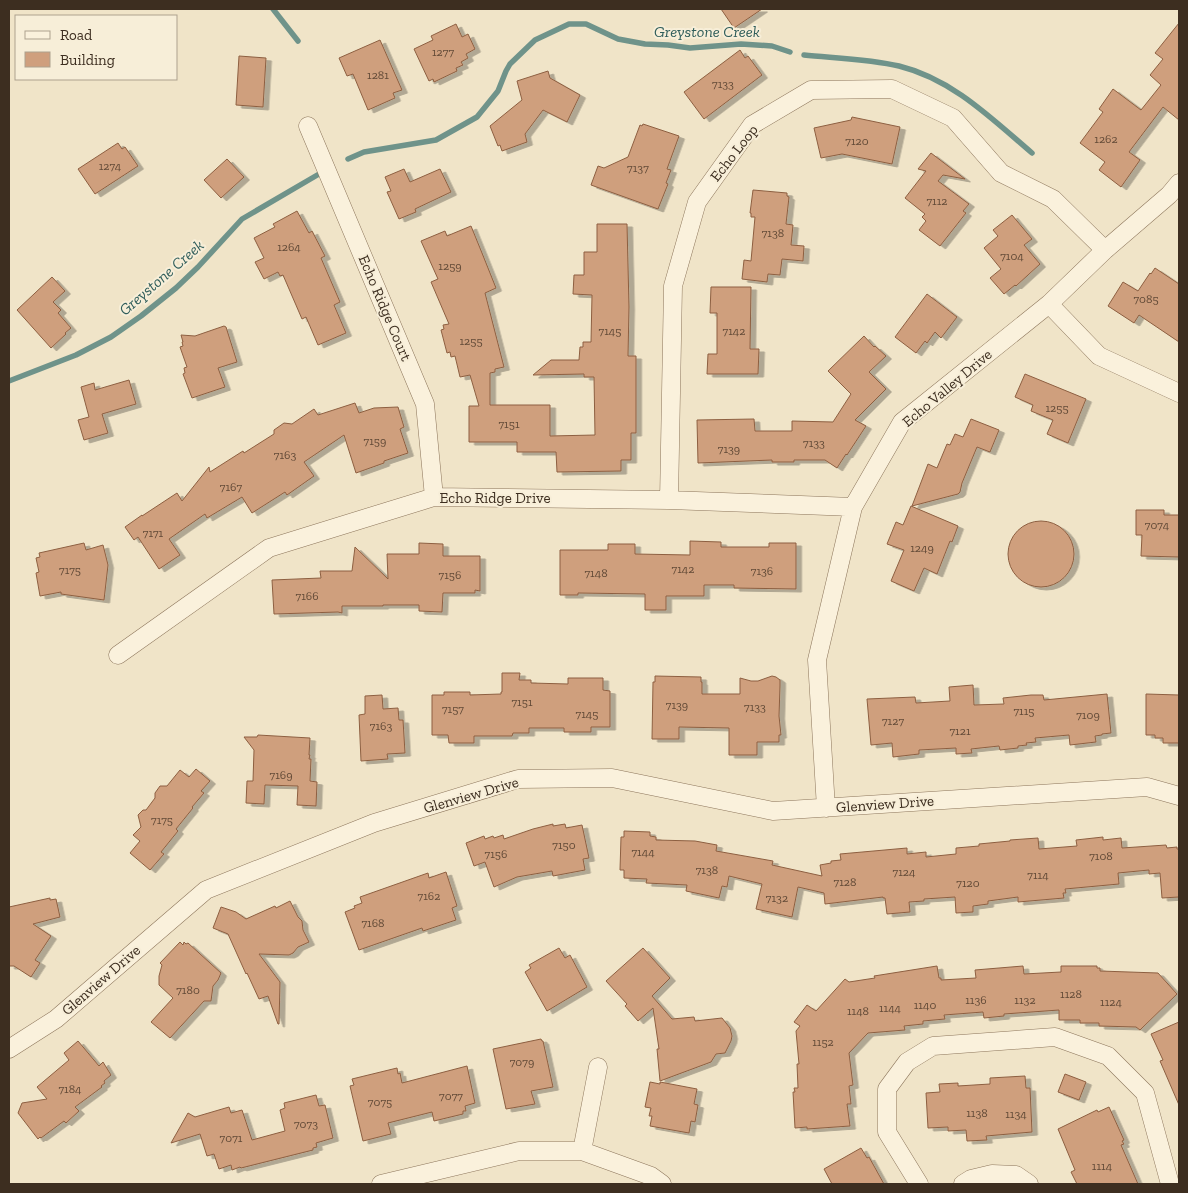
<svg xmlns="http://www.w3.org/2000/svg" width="1188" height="1193" font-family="'Zilla Slab',serif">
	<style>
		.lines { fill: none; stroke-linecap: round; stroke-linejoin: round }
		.stream { stroke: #6f938a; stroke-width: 5.5 }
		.building { fill: #cf9f7d; stroke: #8d5f41; filter: url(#shadow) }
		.street-casing { stroke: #8d765c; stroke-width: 19 }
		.street { stroke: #faf1dc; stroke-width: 18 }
		.labels { text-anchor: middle; stroke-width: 4; stroke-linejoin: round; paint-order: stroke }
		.number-label { font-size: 12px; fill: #624a37 }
		.street-label { font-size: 15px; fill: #3d2e20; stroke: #f7eed8 }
		.water-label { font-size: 16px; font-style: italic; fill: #2f5d5a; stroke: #f7eed8 }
	</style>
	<defs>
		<filter id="shadow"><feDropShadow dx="5.5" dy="3" stdDeviation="0" flood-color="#0004"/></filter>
	</defs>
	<rect width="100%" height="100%" fill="#f0e4c8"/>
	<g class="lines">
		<path class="stream" d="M273 9 298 41
			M804 55C834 58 870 59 899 66 952 79 991 118 1032 153
			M348 159 364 152 436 140 477 117 498 91 506 71 510 64 535 40 569 24H586L618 39 645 44 668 45 690 48 741 44 772 46 790 52
			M9 381 76 355 111 337 141 316 176 288 198 267 242 219 319 174"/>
	</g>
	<path class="building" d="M721 9H762L734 28Z
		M1179 23V120L1163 107 1129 152 1140 160 1121 187 1099 170 1105 162 1080 143 1103 112 1099 109 1113 89 1141 110 1161 85 1150 75 1163 59 1155 53Z
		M456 24 462 37 468 34 475 49 466 54 468 58 461 62 463 65 456 68 457 71 434 82 433 79 429 81 414 49 433 40 431 36Z
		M380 40 402 90 393 93 395 98 368 110 353 74 347 76 339 58Z
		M740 50 745 58 748 56 762 75 704 119 684 92Z
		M239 56 266 58 263 107 236 105Z
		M548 71 550 78 580 95 567 122 543 110 525 134 527 142 502 151 500 145 498 146 490 126 522 100 517 81Z
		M852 117 900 127 892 164 842 154 821 158 814 128 851 120Z
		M643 124 679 136 667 169 671 170 666 183 668 184 658 209 591 185 598 166 604 168 628 157 640 125 642 126Z
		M118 143 122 149 125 147 138 166 95 194 78 169Z
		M931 153 965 179 943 175 938 181 969 204 963 211 966 213 940 246 919 230 926 221 922 217 925 214 905 198 926 171 918 169Z
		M227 159 244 177 221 198 204 180Z
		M404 169 410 182 440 169 451 192 415 209 416 212 399 219 387 192 391 191 385 177Z
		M753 190 787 193V196L789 197 786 224 793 225 791 245 804 246 803 261 782 259 780 275 768 274 767 282 742 279 744 260 751 261 755 217H751V213H750Z
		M297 211 309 233 312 231 325 256 321 258 340 302 334 305 346 333 318 345 306 317 302 319 283 275 280 276 278 272 264 279 255 262 264 258 254 238 275 227 273 224Z
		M1012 215 1032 239 1024 245 1040 264 1016 286 1015 285 1004 294 990 278 1001 269 984 248 998 236 993 230Z
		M597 224H627L629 307 628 356H636V433H631V460H621V471L557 472 556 452H517V442H469V406H479L470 375 460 377 455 356 451 357 450 352 447 353 441 330 444 329 443 325 449 324 431 282 438 279 421 241 445 231 447 236 471 226 482 253 496 288 485 293 504 367 495 369V372L490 373V405H550V436L595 435 594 377H584V374L533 375 551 360H579L580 347H583V342H591L592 295 573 294 574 275H584V252H597Z
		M1155 268 1179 284V342L1139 315 1134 323 1108 306 1123 282 1138 291 1150 273 1151 274Z
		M52 277 65 291 53 302 61 310 58 313 71 328 65 333 66 334 51 348 17 310Z
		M711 287H751L750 349H759L758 374H707L708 354H717V313H710Z
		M927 294 957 317 941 338 935 332 927 343 925 341 916 353 895 337Z
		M224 326 226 327 237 362 218 368 225 387 192 398 183 374 185 373 184 368 187 367 180 347 183 346 182 342H183L181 335 195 336Z
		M864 336 874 347 875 346 886 356 869 372 886 389 855 420 866 426 847 455 846 454 837 468 825 460H794V462H772V460L698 463 697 420 754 419 755 431H792V421L833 422 851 394 828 371Z
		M1025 374 1086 399 1068 443 1047 434 1053 420 1031 411 1033 405 1015 397Z
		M129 380 136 404 102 414 108 433 84 440 78 420 89 417 81 387 94 383 95 390Z
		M355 403 359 413 374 408 398 407 404 427 400 429 408 453 384 461V463L356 473 344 435 304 462 314 476 287 495 285 492 252 513 242 497 207 518 205 514 169 539 180 555 159 569 138 537 134 540 125 527 142 515V516L177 493 182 501 209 467 210 472 243 451 244 453 274 434V430L284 423 292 424 314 409 318 415Z
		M971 419 999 430 990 452 977 447 962 483 960 492 958 494 912 506 928 464 937 468 947 444 950 445 955 434 963 437Z
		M911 506 958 526 952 542 950 541 937 574 924 568 914 591 891 581 904 550 887 544 896 522 903 525Z
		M1136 510H1164V515H1179V557L1141 556 1142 535H1136Z
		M1008 554a33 33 0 1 1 66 0a33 33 0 1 1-66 0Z
		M690 541 721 542V547H769V543H796V589L734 588V585H704V596H666V610H645V594L578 593V595H560V550H608V544H635V554L690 555Z
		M84 543 86 550 103 545 108 565 104 600 61 594V592L40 596 36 573 39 572 36 558 40 557 39 553Z
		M419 543 443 544V556H480V591L475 590V593H443L442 612 419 611V605H383V606H342V613L338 612 274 614 272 580 321 578 320 571H352L355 547 388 579 387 554H419Z
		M502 673H520L519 680H531V683L568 684V678H603V690L610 691V727H591V732H564V728H529V733H513L512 736H474V743H449L448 735H432V695H444V692H470V695L501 694V692H502Z
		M655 676 701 677V682H702V694H740V678L751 681H758L772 676 776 677 780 680V686L779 716 781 735H779V742H757V755H729V728L679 727V739H652L653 682H655Z
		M973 685 974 705 1004 704 1003 698 1031 695H1043L1044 700 1107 694 1111 733 1102 734V735L1095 736 1096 742 1070 745 1069 735 1035 738 1036 742 1026 743 1027 745 1018 746V748L1000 750 999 746 971 749 972 753 956 754V748L919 750V754L893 757 892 743 871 745 867 699 915 697 916 703 950 701 949 687Z
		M1146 694 1179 695V743H1163V738H1155V735H1146Z
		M382 695 383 709 398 708 399 720H403L405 753 387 754 388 759 361 761 359 715 365 714V696Z
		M258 735 310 738 309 755H310L309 759H311L310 781 317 782 316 806 297 805 298 786 265 785 264 804 246 803 247 781H253L254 750 244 737H257Z
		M196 769 210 781 201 791 204 793 192 807 193 808 176 829 178 831 161 852 164 854 150 870 130 853 140 841 133 835 141 827 138 815 143 810H146L155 798V793L160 786H167L180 770 189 777Z
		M553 824V826L565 824 566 828 582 825 589 858 583 859 585 870 553 876 552 871 517 877 494 887 485 862 474 866 466 843 484 836 485 839 493 836 494 838 503 835 504 839 533 829Z
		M624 831 650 832V836L656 837V840L695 841 717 845 716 851 773 861 772 865 822 876 820 865 831 863V861L841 860 840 854 907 848V854L926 852V857L956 854V848L979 846V844L1010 841V840L1038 838 1039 849 1077 846 1076 840 1103 837V840L1121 838 1122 848 1166 845 1167 848 1177 847V849H1179V897L1162 898 1160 873 1149 874V870L1118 873 1119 884 1065 889 1066 893H1063L1064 898 1018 902V897L988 901V904L973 906V912L956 913 955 897 924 899V901L909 902 910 912 887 914 885 898H883V897L825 904 824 893 798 887 792 917 756 909 762 884 729 876 727 887 722 886 719 898 686 891 687 885 646 883 647 879 624 878V870H620L621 837H624Z
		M446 872 457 906 452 908 456 920 423 931 422 928 359 950 345 912 355 908 354 906 362 903 360 897 428 873 429 878Z
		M50 898V900L56 899 60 917 33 924 51 936 35 960 40 963 31 977 14 966H9V907Z
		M290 901 298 917 302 921 303 930 309 942 298 947 293 953 289 955 259 954 280 982 279 1024H278L268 996 259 999 247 973 246 974 228 934 213 928 221 907 236 912 246 919 275 906 276 908Z
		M180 942 183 945 184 942 186 944 188 943 221 973 218 980 213 986 211 1001H204L170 1038 151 1022 173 998 159 985V976L162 965 160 963Z
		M559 948 565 958 570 955 587 987 547 1011 525 972 531 968 529 965Z
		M643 948 670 978 652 996 672 1019 694 1017 695 1021 722 1018 730 1028 732 1036 731 1041 725 1053 716 1054 711 1062 660 1081 657 1049H659L653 1008 638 1021 625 1006 627 1004 606 981Z
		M937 966 939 978H941V980L976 978 975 970 1023 966 1024 974 1061 972V966H1097V968H1100V971L1158 973 1177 994 1140 1030 1136 1027 1099 1026V1023H1080V1020H1059V1010L1004 1014V1016L984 1018 983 1012 944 1015 945 1019 923 1021V1024L904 1026 905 1030 868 1033 849 1053 853 1085 849 1086 851 1104H847L850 1126 807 1129V1127L795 1128 793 1092H795L794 1088H798L797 1064H799L796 1031 800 1026 794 1022 807 1005 816 1011 845 979 849 982 875 978 874 976Z
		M1179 1022V1105L1160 1061 1163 1060 1151 1034Z
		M541 1039 542 1041H543L553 1087 531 1091 535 1104 506 1109 493 1049Z
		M78 1041 99 1066 103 1062 111 1075 104 1081 105 1083 101 1086 102 1087 75 1107 79 1111 66 1123 64 1121 41 1138 40 1137 38 1139 18 1113 22 1103 47 1099 37 1087 69 1060 64 1053Z
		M467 1066 475 1103 465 1106 466 1111H463V1114L434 1121 432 1112 388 1123 391 1134 363 1141 350 1086 354 1085 352 1079 397 1068 398 1074 400 1073 402 1083Z
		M1065 1074 1086 1082 1079 1100 1058 1092Z
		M1025 1076 1026 1088H1030L1032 1132 986 1136 987 1140 967 1141 966 1130 948 1131V1127L928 1128 926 1093 940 1092 939 1084 958 1083V1086L990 1084V1078Z
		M650 1082 660 1084V1082L697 1089 694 1104 698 1105 695 1122 691 1121 689 1133 650 1126 652 1116H649L651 1108 645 1107Z
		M316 1095 319 1106 325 1105 333 1138 316 1143 317 1147 313 1148V1150L241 1168 240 1167 232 1170 231 1165 219 1169 214 1154 207 1156 200 1134 171 1143 188 1113 195 1117 229 1107 231 1113 242 1110 252 1140 285 1131 280 1110 285 1108 284 1103Z
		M1109 1107 1124 1140 1122 1141 1124 1144 1121 1145 1138 1184H1077L1071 1172 1075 1170 1058 1129 1097 1110 1098 1112Z
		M861 1148 867 1158 869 1157 884 1184H832L824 1169Z"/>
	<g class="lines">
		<defs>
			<path id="street" d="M308 126 425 404 434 497
				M1049 304 1099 356 1179 393
				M669 500 673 286 697 202 752 125 811 90 892 89 953 118 1001 173 1053 199 1105 250
				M118 655 269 548 434 497 669 500 853 507
				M826 808 817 660 853 507 902 422 1049 304 1105 250 1169 195 1179 183
				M9 1049 56 1019 206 890 374 823 518 779 612 778 773 811 1147 787 1179 796
				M582 1151 598 1067
				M381 1184 519 1151H582L651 1176 662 1184
				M919 1184 887 1132V1089L907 1062 933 1046 1055 1037 1108 1056 1145 1093 1170 1184
				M963 1184 971 1179 992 1174 1016 1175 1029 1184"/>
		</defs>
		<use href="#street" class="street-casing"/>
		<use href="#street" class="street"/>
	</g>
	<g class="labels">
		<g class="number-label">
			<text x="443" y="56">1277</text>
			<text x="378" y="79">1281</text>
			<text x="723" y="88">7133</text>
			<text x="1106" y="143">1262</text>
			<text x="857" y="145">7120</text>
			<text x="110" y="170">1274</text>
			<text x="638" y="172">7137</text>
			<text x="937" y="205">7112</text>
			<text x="773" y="237">7138</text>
			<text x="289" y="251">1264</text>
			<text x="1012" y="260">7104</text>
			<text x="450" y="270">1259</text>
			<text x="1146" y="303">7085</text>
			<text x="610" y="335">7145</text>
			<text x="734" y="335">7142</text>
			<text x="471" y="345">1255</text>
			<text x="1057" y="412">1255</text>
			<text x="509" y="428">7151</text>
			<text x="375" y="445">7159</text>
			<text x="814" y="447">7133</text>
			<text x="729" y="453">7139</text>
			<text x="285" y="459">7163</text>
			<text x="231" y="491">7167</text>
			<text x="1157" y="529">7074</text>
			<text x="153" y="537">7171</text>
			<text x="922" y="552">1249</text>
			<text x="683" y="573">7142</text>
			<text x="70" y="574">7175</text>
			<text x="762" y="575">7136</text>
			<text x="596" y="577">7148</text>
			<text x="450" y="579">7156</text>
			<text x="307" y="600">7166</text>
			<text x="522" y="706">7151</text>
			<text x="677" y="709">7139</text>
			<text x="755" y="711">7133</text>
			<text x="453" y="713">7157</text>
			<text x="1024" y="715">7115</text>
			<text x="587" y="718">7145</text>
			<text x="1088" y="719">7109</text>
			<text x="893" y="725">7127</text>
			<text x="381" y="730">7163</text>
			<text x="960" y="735">7121</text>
			<text x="281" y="779">7169</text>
			<text x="162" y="824">7175</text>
			<text x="564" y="849">7150</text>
			<text x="643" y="856">7144</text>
			<text x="496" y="858">7156</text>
			<text x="1101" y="860">7108</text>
			<text x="707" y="874">7138</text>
			<text x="904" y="876">7124</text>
			<text x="1038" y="879">7114</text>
			<text x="845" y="886">7128</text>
			<text x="968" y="887">7120</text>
			<text x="429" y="900">7162</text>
			<text x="777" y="902">7132</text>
			<text x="373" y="927">7168</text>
			<text x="188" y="994">7180</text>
			<text x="1071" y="998">1128</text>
			<text x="976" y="1004">1136</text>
			<text x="1025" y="1004">1132</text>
			<text x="1111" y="1006">1124</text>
			<text x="925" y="1009">1140</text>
			<text x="890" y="1012">1144</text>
			<text x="858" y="1015">1148</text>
			<text x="823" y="1046">1152</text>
			<text x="522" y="1066">7079</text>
			<text x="70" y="1093">7184</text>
			<text x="451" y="1100">7077</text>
			<text x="380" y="1106">7075</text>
			<text x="977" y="1117">1138</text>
			<text x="1016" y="1118">1134</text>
			<text x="306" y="1128">7073</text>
			<text x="231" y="1142">7071</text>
			<text x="1102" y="1170">1114</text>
		</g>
		<g class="street-label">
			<text transform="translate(734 153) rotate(-52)" y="5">Echo Loop</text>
			<text transform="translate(385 308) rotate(67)" y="5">Echo Ridge Court</text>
			<text transform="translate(947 388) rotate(-40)" y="5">Echo Valley Drive</text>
			<text x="495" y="503">Echo Ridge Drive</text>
			<text transform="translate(471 795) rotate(-16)" y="5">Glenview Drive</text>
			<text transform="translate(885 804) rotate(-4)" y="5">Glenview Drive</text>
			<text transform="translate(101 980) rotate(-41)" y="5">Glenview Drive</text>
		</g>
		<g class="water-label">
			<text x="707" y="37">Greystone Creek</text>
			<text transform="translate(161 277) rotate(-41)" y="6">Greystone Creek</text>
		</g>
	</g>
	<rect width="1188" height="1193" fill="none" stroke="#3d2e20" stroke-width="20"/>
	<rect x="15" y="15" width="162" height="65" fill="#f7eed8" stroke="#ada18e"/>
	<rect x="25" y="31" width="25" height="8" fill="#faf1dc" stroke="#ada18e"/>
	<text x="60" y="40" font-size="15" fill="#3d2e20">Road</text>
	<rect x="25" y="52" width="25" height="15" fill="#cf9f7d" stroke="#ada18e"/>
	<text x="60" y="65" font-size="15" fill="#3d2e20">Building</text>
</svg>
